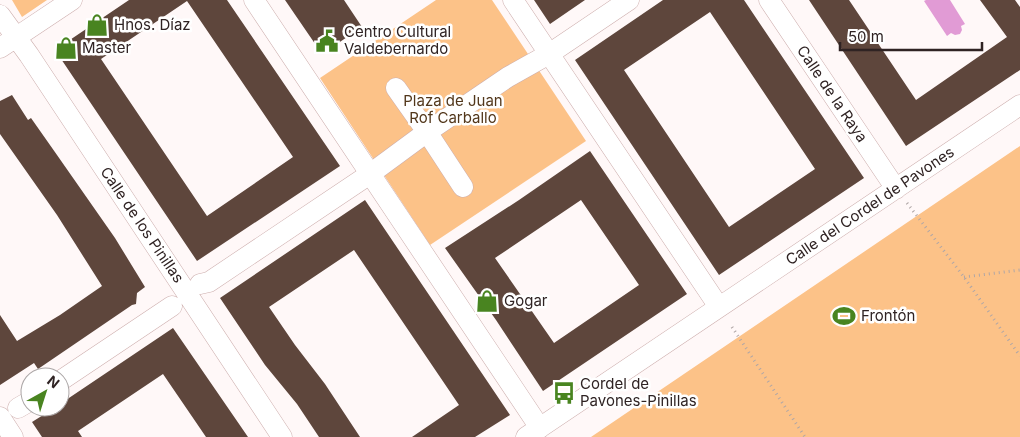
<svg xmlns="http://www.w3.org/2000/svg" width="1020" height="437" font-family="Inter,sans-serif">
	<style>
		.green { fill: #fcc288 }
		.water { fill: #e19bd5 }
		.building { fill: #5e463c; fill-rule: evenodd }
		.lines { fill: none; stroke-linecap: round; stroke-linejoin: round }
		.minor-casing { stroke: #cdaead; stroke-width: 21 }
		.path { stroke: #afa6a6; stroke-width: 3; stroke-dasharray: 1 4; stroke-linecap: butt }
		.minor { stroke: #fff; stroke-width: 20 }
		.labels { text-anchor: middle; stroke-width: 5; stroke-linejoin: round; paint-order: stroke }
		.poi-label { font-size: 15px; fill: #2f2323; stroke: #fff; text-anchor: start }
		.street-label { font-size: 15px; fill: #2f2323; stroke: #fff }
		.park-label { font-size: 15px; fill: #52371b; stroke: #fff }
	</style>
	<rect width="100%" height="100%" fill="#fff8f8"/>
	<path class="green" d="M12 0H47L22 17Z
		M436 0H492L586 141 430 245 320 78Z
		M1020 146V437H591Z"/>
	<path class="water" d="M926 0H950L965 24 961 26 962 30 960 34 955 35 951 33 947 36 924 1Z"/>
	<path class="building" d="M129 0H227L340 166 197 261 55 50ZM187 1 293 157 207 216 101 59Z
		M285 0H344L362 27 322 54Z
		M534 0H585L550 24Z
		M663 0H744L864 178 719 275 575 60ZM710 12 815 169 729 227 624 70Z
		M809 0H849L916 100 1007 37 980 0H1015L1020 7V70L906 146Z
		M12 95 28 120 31 118 57 155 115 238 145 287 137 293 136 304 132 305 38 369 34 363 0 385V315L17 341 60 315 102 286 57 215 0 134V101Z
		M590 151 687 294 543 391 496 320 445 248 519 200ZM581 200 639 285 554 343 495 258Z
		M365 200 510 415 475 437H412L459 405 354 250 269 307 295 345 325 384 360 437H319L297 404 265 365 220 298Z
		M173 328 248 437H206L163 374 78 431 82 437H42L32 422 56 407H60V404Z"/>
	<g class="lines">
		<defs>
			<path id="minor" d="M254 0 540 428
				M513 0 719 307
				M769 0 896 189
				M0 15 29 55 282 437
				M0 48 72 0
				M396 88 427 132 463 187
				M200 284 209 282 370 174 427 132 508 77 549 54 629 0
				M60 381 172 306
				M18 408 30 401
				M0 417 13 437
				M526 437 1020 105"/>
		</defs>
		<use href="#minor" class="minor-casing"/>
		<path class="path" d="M907 203 964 277 1020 356
			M964 277 1020 270
			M732 327 805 437"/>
		<use href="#minor" class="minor"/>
	</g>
	<defs>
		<symbol id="shop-bare" viewBox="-9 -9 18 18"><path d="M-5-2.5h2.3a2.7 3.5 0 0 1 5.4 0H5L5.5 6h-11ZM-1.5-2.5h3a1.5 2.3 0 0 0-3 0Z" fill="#498420" stroke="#fff" stroke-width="2.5" paint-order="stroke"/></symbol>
		<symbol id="civic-bare" viewBox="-9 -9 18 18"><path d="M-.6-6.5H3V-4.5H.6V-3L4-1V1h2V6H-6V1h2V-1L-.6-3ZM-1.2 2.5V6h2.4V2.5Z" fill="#498420" stroke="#fff" stroke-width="2.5" paint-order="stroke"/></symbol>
		<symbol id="stadium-bare" viewBox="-9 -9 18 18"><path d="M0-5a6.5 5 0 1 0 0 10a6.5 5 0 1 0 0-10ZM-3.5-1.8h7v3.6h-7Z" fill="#498420" stroke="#fff" stroke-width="2.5" paint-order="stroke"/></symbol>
		<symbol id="bus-bare" viewBox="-9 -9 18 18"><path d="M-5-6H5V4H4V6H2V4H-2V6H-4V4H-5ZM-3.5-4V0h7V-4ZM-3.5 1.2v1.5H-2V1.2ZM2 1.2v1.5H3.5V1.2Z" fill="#498420" stroke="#fff" stroke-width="2.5" paint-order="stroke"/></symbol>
	</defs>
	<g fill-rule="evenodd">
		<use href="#shop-bare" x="81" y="9" width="32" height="32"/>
		<use href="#civic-bare" x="311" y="25" width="32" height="32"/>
		<use href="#shop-bare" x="50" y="32" width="32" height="32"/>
		<use href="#shop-bare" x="471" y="285" width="32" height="32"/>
		<use href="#stadium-bare" x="828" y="300" width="32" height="32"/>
		<use href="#bus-bare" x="548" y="377" width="32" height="32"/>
	</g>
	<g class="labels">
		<g class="poi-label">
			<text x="114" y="30">Hnos. Díaz</text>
			<text x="344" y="37">Centro Cultural<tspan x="344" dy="17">Valdebernardo</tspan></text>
			<text x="82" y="53">Master</text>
			<text x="504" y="306">Gogar</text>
			<text x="861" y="321">Frontón</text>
			<text x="580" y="389">Cordel de<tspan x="580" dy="17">Pavones-Pinillas</tspan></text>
		</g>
		<g class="street-label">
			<text transform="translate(832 94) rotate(56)" y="5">Calle de la Raya</text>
			<text transform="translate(870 206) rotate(-34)" y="5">Calle del Cordel de Pavones</text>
			<text transform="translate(142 225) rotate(56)" y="5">Calle de los Pinillas</text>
		</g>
		<g class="park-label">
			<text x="453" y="106">Plaza de Juan<tspan x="453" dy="17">Rof Carballo</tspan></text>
		</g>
	</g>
	<g transform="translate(45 392) rotate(39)"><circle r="24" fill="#ffffff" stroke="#aca7a7"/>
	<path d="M0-4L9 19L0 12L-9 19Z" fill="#498420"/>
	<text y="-8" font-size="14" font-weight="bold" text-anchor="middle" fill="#2f2323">N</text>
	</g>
	<path d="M840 42v8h142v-8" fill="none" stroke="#2f2323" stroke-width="2.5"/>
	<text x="848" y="42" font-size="15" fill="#2f2323" stroke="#ffffff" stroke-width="4" paint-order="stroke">50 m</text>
</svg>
